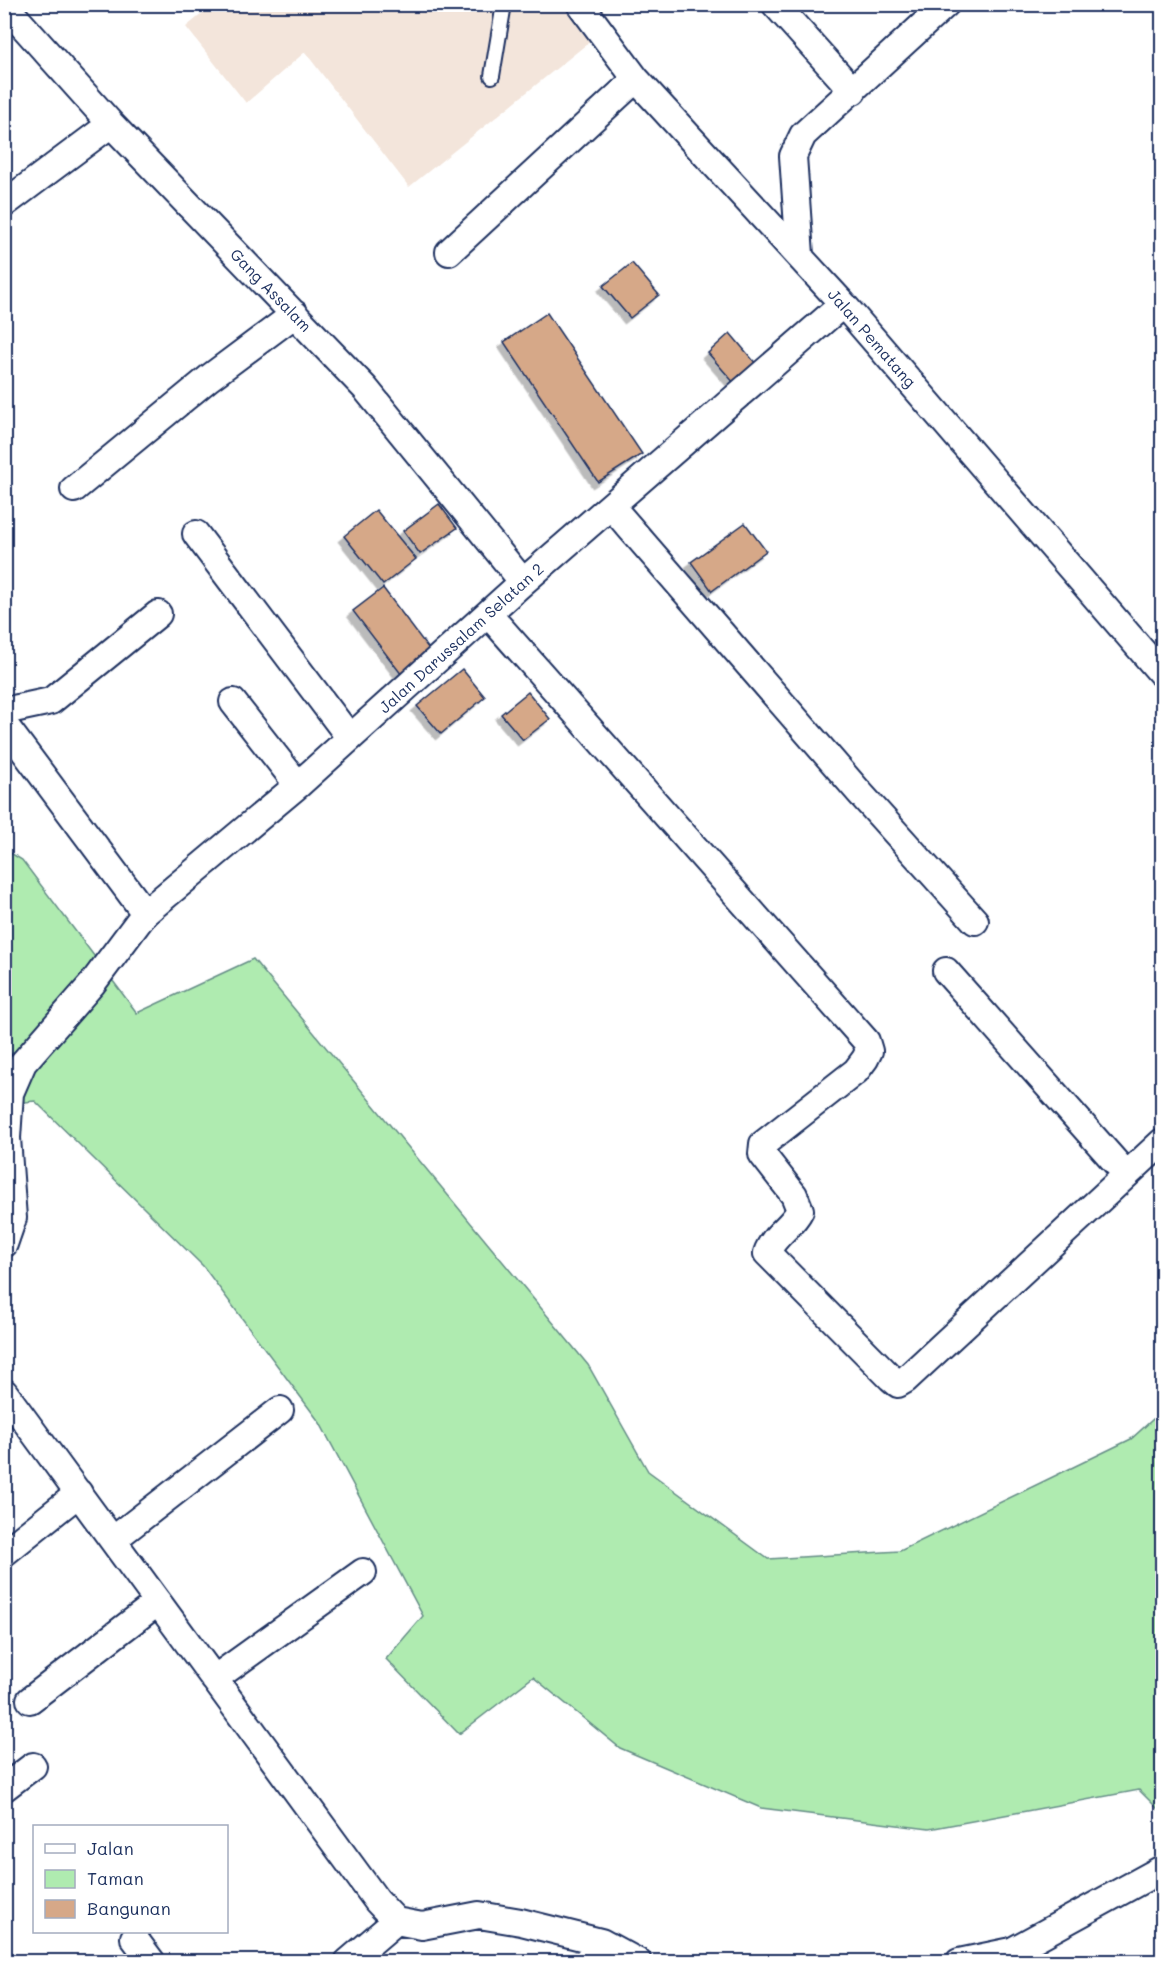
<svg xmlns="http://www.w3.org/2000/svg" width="1167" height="1966" font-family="Mali,sans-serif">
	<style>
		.built { fill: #f3e5db }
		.green { fill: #afebb0; stroke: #658d87; stroke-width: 1.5 }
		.building { fill: #d6a888; stroke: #1b2f5e; stroke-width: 1.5; filter: url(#shadow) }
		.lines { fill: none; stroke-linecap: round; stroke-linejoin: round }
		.service-casing { stroke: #1b2f5e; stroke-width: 18 }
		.minor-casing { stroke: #1b2f5e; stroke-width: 30 }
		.service { stroke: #fff; stroke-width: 14 }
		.minor { stroke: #fff; stroke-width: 26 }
		.labels { text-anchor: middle; stroke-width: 4.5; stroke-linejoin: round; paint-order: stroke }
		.street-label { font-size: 16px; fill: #1b2f5e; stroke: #fff }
	</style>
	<defs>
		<filter id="shadow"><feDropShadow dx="-5.5" dy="5.5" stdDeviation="0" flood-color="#0004"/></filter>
	</defs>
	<rect width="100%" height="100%" fill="#fff"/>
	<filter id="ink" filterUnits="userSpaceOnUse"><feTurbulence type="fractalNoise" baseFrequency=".0167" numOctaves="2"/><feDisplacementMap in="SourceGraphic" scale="12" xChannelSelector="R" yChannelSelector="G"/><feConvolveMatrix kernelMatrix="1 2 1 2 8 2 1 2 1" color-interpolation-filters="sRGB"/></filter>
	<g filter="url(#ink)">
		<path class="built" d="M214 4H600L613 23 409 187 305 52 246 103 186 27Z"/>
		<path class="green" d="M4 849 22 860 137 1013 253 959 588 1365 648 1471 768 1559 900 1551 1131 1439 1162 1411V1813L1139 1790 929 1829 761 1808 620 1748 533 1677 459 1734 386 1659 423 1616 320 1423 203 1266 35 1101 5 1104Z"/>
		<path class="building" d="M632 263 659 295 630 318 603 286Z
			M547 313 642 454 598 482 504 342Z
			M730 333 757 365 735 384 708 353Z
			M439 504 457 528 420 554 403 531Z
			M376 510 416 559 383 585 344 536Z
			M745 523 766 551 712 591 691 562Z
			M383 588 435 657 405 679 353 611Z
			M462 669 485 697 441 734 417 706Z
			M528 692 550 719 523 740 501 714Z"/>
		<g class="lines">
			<defs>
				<path id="service" d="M492 76 504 4"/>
				<path id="minor" d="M580 4 636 79 843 304 1162 674
					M775 4 853 91
					M7 8 111 124 365 388 523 582
					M4 204 111 124
					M449 252 636 79
					M800 255 793 156 803 135 946 4
					M74 489 209 378 295 314
					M611 506 859 792 975 921
					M196 534 350 738
					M488 614 866 1041 869 1051 865 1059 856 1071 763 1144 762 1154 794 1195 800 1210C792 1227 773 1235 767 1253L891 1378 898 1384 905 1380 1162 1142
					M233 702 298 785
					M4 711 51 701 158 614
					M4 724 145 913
					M946 971 1126 1174
					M4 1244 13 1218 7 1138 10 1093 23 1063 92 984 145 913 298 785 523 582 843 304
					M4 1392 377 1901 396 1921
					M114 1539 280 1410
					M4 1553 79 1493
					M214 1679 363 1572
					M30 1700 158 1602
					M4 1788 33 1766
					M396 1921 422 1926 479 1915 521 1922 601 1942 638 1962
					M134 1938 152 1962
					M1012 1951 1162 1869
					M348 1962 396 1921
					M586 1962 601 1942
					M959 1962 1012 1951 1025 1959"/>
			</defs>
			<use href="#service" class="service-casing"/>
			<use href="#minor" class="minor-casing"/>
			<use href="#service" class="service"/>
			<use href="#minor" class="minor"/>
		</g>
	</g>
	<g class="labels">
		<g class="street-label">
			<text transform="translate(271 290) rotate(46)" y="6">Gang Assalam</text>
			<text transform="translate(872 338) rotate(49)" y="6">Jalan Pematang</text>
			<text transform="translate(461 638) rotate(-42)" y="6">Jalan Darussalam Selatan 2</text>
		</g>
	</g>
	<rect width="1167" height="1966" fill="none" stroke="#fff" stroke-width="24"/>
	<rect x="12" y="12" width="1143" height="1942" fill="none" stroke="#1b2f5e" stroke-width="2" filter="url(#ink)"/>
	<rect x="33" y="1825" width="195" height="108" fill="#ffffff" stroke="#a4acbf" stroke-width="1.5"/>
	<rect x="45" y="1844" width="30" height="9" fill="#ffffff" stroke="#a4acbf" stroke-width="1.5"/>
	<text x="87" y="1855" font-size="18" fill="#1b2f5e">Jalan</text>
	<rect x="45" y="1870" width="30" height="18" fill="#afebb0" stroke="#a4acbf" stroke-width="1.5"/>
	<text x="87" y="1885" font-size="18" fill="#1b2f5e">Taman</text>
	<rect x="45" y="1900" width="30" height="18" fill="#d6a888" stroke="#a4acbf" stroke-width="1.5"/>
	<text x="87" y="1915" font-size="18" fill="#1b2f5e">Bangunan</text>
</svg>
